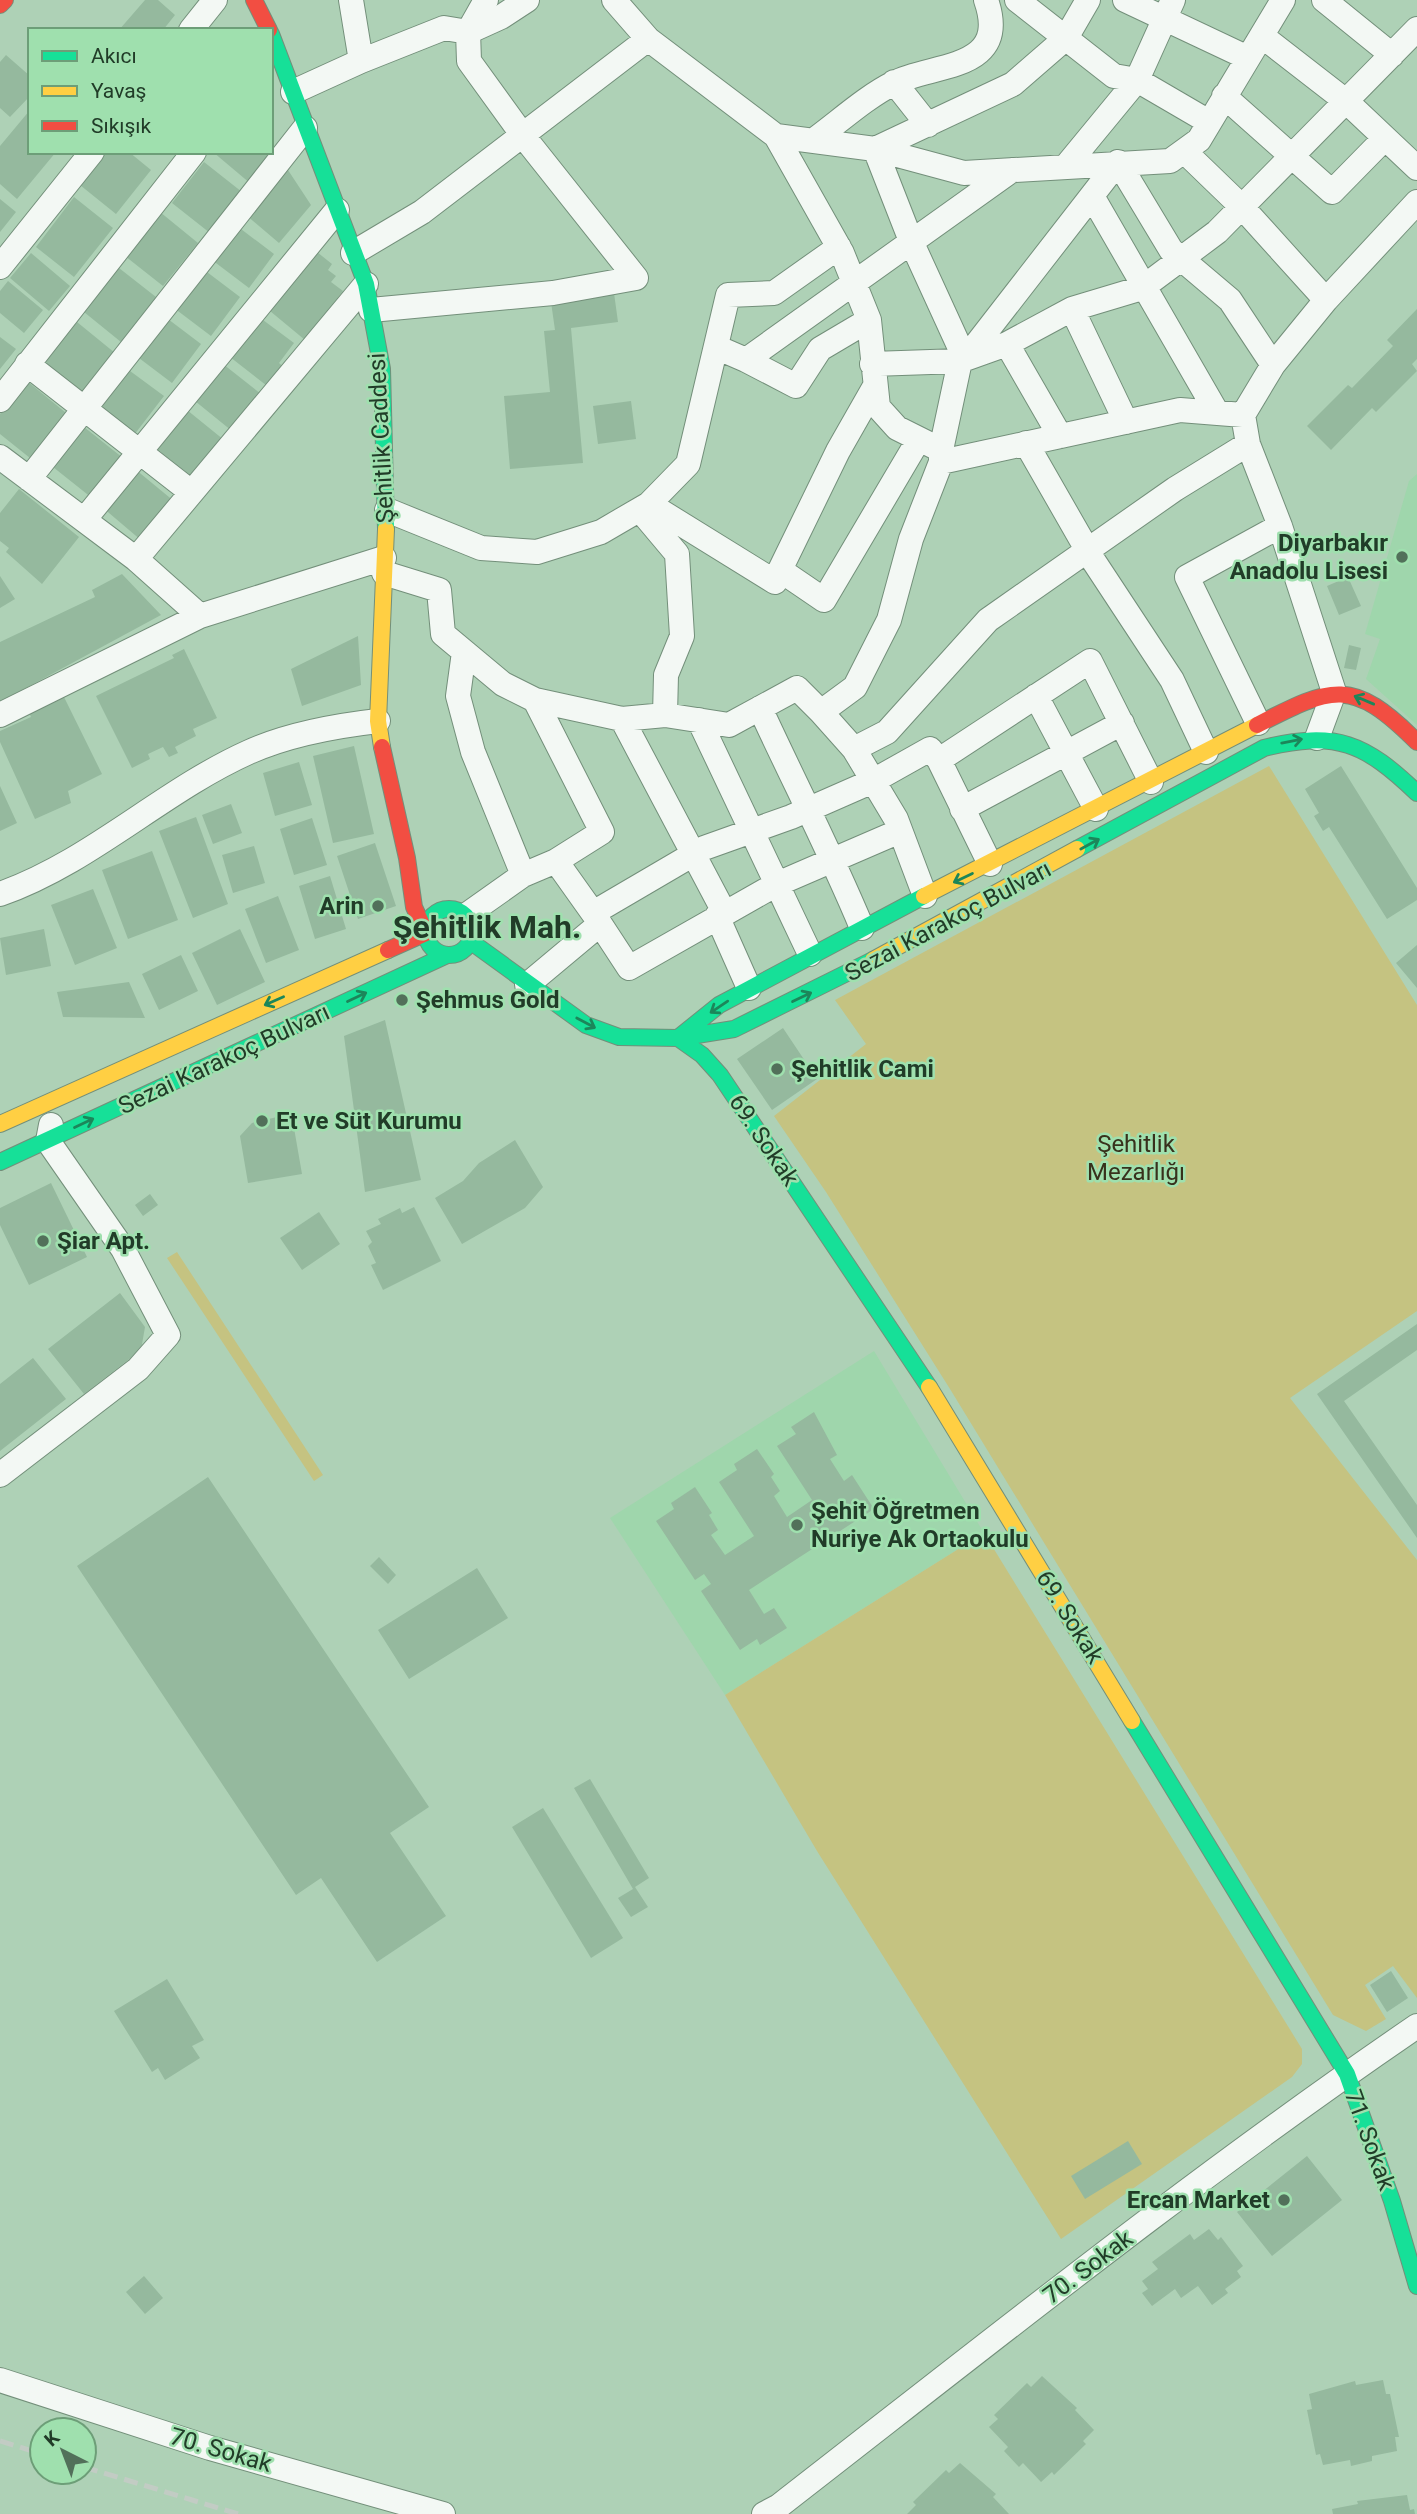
<svg xmlns="http://www.w3.org/2000/svg" width="1417" height="2514" font-family="Roboto,sans-serif">
	<style>
		.built { fill: #9fd6ac }
		.green { fill: #c5c381 }
		.building { fill: #95b99e }
		.lines { fill: none; stroke-linecap: round; stroke-linejoin: round }
		.street-casing { stroke: #738f7a; stroke-width: 26 }
		.fast-casing { stroke: #738f7a; stroke-width: 18 }
		.slow-casing { stroke: #738f7a; stroke-width: 18 }
		.jam-casing { stroke: #738f7a; stroke-width: 18 }
		.street { stroke: #f3f8f4; stroke-width: 24 }
		.fast { stroke: #16e098; stroke-width: 16 }
		.slow { stroke: #ffcf43; stroke-width: 16 }
		.jam { stroke: #f24e42; stroke-width: 16 }
		.rail { stroke: #c2ccc4; stroke-width: 5; stroke-dasharray: 14 7; stroke-linecap: butt }
		.oneway { stroke: #1c865a }
		.poi-dot { fill: #52705a; stroke: #9fe0ae; stroke-width: 2.5 }
		.labels { text-anchor: middle; stroke-width: 5; stroke-linejoin: round; paint-order: stroke }
		.street-label { font-size: 24px; fill: #213c28; stroke: #9fe0ae }
		.poi-label { font-size: 24px; font-weight: bold; fill: #213c28; stroke: #9fe0ae; text-anchor: start }
		.park-label { font-size: 24px; fill: #38311c; stroke: #9fe0ae }
		.district-label { font-size: 32px; font-weight: bold; fill: #213c28; stroke: #9fe0ae }
	</style>
	<rect width="100%" height="100%" fill="#aed1b6"/>
	<path class="built" d="M1417 474V725L1366 679 1380 639 1365 634 1409 481Z
		M874 1351 984 1533 725 1695 610 1518Z"/>
	<path class="green" d="M1269 766 1417 1005V1311L1290 1398 1417 1560V1998L1393 1966 1365 1985 1386 2019 1366 2031 1333 2015 950 1389 826 1192 774 1116 866 1044 835 1000Z
		M177 1252 323 1475 314 1481 167 1258Z
		M984 1533 1302 2049V2064L1292 2077 1061 2239 817 1851 725 1695Z"/>
	<path class="building" d="M145 0H158L175 15 163 30H119Z
		M6 55 30 76V96L10 117 0 108V62Z
		M30 110V152H56L17 199 0 184V146Z
		M106 152H129L151 170 116 214 80 185Z
		M213 152H272L251 184Z
		M204 162 242 192 210 233 172 203Z
		M286 167 311 205 279 243 246 215Z
		M74 197 113 228 74 277 36 247Z
		M0 199 16 212 0 232Z
		M160 212 198 243 163 286 125 256Z
		M237 226 274 254 249 288 212 260Z
		M317 252 332 264 328 270 336 276 331 282 343 291 305 340 270 311Z
		M31 253 70 286 49 311 10 278Z
		M119 268 156 297 121 342 84 312Z
		M203 269 240 297 211 336 174 308Z
		M8 281 43 310 24 333 0 313V291Z
		M614 293 618 322 571 328 583 463 510 469 504 396 550 392 544 331 555 330 551 302Z
		M1417 309V359L1412 364 1417 371 1376 412 1372 408 1331 450 1307 426 1348 385 1352 388 1393 346 1387 340Z
		M164 316 201 344 172 383 135 355Z
		M263 320 294 343 279 363 287 370 271 389 230 357Z
		M77 322 115 353 82 393 44 362Z
		M0 337 16 349 0 369Z
		M223 364 261 394 232 431 195 401Z
		M126 368 164 396 134 435 97 407Z
		M27 381 71 417 35 462 0 434V414Z
		M631 401 636 439 598 444 593 406Z
		M187 410 224 440 194 478 157 449Z
		M84 427 123 458 92 498 53 467Z
		M135 469 175 502 142 541 102 507Z
		M19 489 79 537 42 584 6 552 9 548 0 541V513Z
		M122 574 161 615 0 702V642L95 597 92 590Z
		M0 576 15 599 0 608Z
		M1348 577 1361 606 1339 615 1327 586Z
		M358 636 361 685 302 706 291 669Z
		M1349 645 1361 648 1356 670 1344 668Z
		M184 649 217 718 193 729 196 736 175 747 178 753 169 757 163 747 148 754 150 759 132 768 96 696 174 658 172 655Z
		M63 695 102 774 68 791 71 803 35 819 0 742V731L31 717 29 712Z
		M354 746 374 834 333 843 313 756Z
		M299 762 312 805 275 816 263 773Z
		M1341 766 1417 888V900L1387 919 1329 827 1323 831 1314 816 1319 813 1305 789Z
		M0 786 17 823 0 831Z
		M231 804 242 833 213 844 202 815Z
		M196 817 228 904 193 918 159 831Z
		M312 818 327 865 294 875 280 829Z
		M375 843 396 906 358 919 337 856Z
		M254 846 265 883 233 893 222 855Z
		M152 851 178 920 128 939 102 870Z
		M330 876 346 929 315 939 299 886Z
		M93 889 117 948 75 965 51 905Z
		M278 896 299 950 266 963 245 909Z
		M44 929 51 966 6 975 0 938Z
		M240 929 265 982 217 1005 192 953Z
		M1417 945V988L1396 963Z
		M181 955 198 991 159 1010 142 974Z
		M129 982 145 1018 63 1017 57 992Z
		M385 1020 421 1180 365 1192 344 1036Z
		M783 1028 817 1079 772 1110 737 1059Z
		M277 1117 294 1128 302 1174 248 1183 240 1136 252 1123Z
		M515 1140 543 1187 525 1208 462 1244 435 1198 463 1181 479 1163Z
		M51 1183 87 1257 29 1285 0 1225V1208Z
		M150 1194 158 1205 143 1216 135 1205Z
		M414 1207 441 1261 383 1290 371 1265 376 1263 368 1246 372 1242 366 1231 381 1224 378 1219 400 1208 402 1213Z
		M319 1212 340 1244 302 1270 280 1238Z
		M120 1293 145 1327 141 1350 84 1394 48 1349Z
		M1417 1324V1350L1344 1401 1417 1505V1538L1317 1394Z
		M33 1358 66 1399 0 1451V1384Z
		M814 1412 837 1455 830 1459 844 1481 852 1475 874 1509 749 1590 764 1614 774 1608 787 1628 760 1645 757 1639 740 1650 701 1591 711 1584 704 1574 695 1580 656 1521 674 1509 671 1503 695 1487 712 1513 709 1515 718 1530 711 1535 725 1555 754 1536 719 1482 737 1470 734 1464 757 1449 774 1474 771 1477 780 1491 774 1496 787 1517 812 1500 777 1446 796 1434 791 1427Z
		M208 1477 429 1807 390 1833 446 1916 377 1962 321 1878 296 1895 77 1566Z
		M379 1557 396 1575 388 1584 370 1566Z
		M477 1568 508 1618 409 1679 378 1630Z
		M590 1779 649 1878 635 1887 648 1907 631 1917 618 1898 633 1889 574 1788Z
		M543 1808 623 1938 591 1958 512 1827Z
		M1391 1971 1408 1998 1387 2012 1370 1985Z
		M167 1979 204 2040 192 2046 200 2058 165 2080 158 2068 152 2072 114 2011Z
		M1128 2141 1142 2164 1085 2199 1071 2176Z
		M1307 2156 1342 2200 1272 2256 1237 2212Z
		M1209 2229 1218 2240 1221 2237 1243 2266 1237 2271 1241 2277 1225 2289 1228 2293 1212 2305 1198 2286 1181 2298 1175 2289 1152 2306 1142 2293 1148 2289 1142 2281 1158 2269 1152 2262 1190 2234 1194 2240Z
		M144 2276 163 2298 145 2314 126 2292Z
		M1042 2376 1077 2408 1075 2410 1094 2430 1083 2441 1086 2444 1054 2475 1052 2472 1041 2482 1023 2463 1019 2467 1004 2451 1008 2447 989 2427 998 2419 994 2415 1027 2383 1031 2387Z
		M1383 2380 1386 2394H1390L1399 2437H1395L1397 2451 1372 2456V2461L1351 2466 1350 2460 1323 2465 1320 2454 1316 2455 1307 2410 1312 2409 1309 2394 1355 2381 1356 2385Z
		M960 2463 996 2494 993 2497 1009 2514H907L916 2505 913 2502 946 2470 949 2473Z
		M1407 2495 1410 2510 1414 2509 1415 2514H1333L1332 2509 1358 2504 1357 2501Z"/>
	<g class="lines">
		<defs>
			<path id="street" d="M351 0 361 61
				M614 0 648 39 776 136 875 149 964 173 1170 161 1199 140 1283 0
				M1017 0 1114 76 1137 80 1209 122
				M1088 0 1066 38 1013 84 875 149 911 241 965 359 1007 344 1072 309 1142 288 1217 232 1417 29
				M1125 0 1248 58
				M1324 0 1392 55
				M191 30 215 0
				M1262 36 1347 102 1417 168
				M894 82 928 125
				M293 92 361 61 444 28 468 32 486 0
				M1224 96 1332 192 1385 138
				M814 140C840 121 866 97 894 83 932 63 1011 72 986 0
				M1184 151 1242 207 1326 300
				M1067 165 1137 80 1173 0
				M1092 196 1216 411
				M353 253 422 212 648 39
				M0 267 92 152
				M1072 309 1126 422
				M371 310 553 293 636 278 524 137 469 61 468 32 501 17 527 0
				M1007 344 1060 436
				M716 347 746 360 1012 170
				M746 360 796 386 820 349 869 320
				M27 364 191 492
				M872 364 960 361
				M0 400 194 152
				M1026 443 1093 560 1172 680 1206 752
				M941 450 960 361 965 359 1118 162 1171 250 1230 300 1273 365
				M0 457 136 559 200 616 0 715
				M941 462 1180 410 1243 415
				M29 479 305 128
				M649 504 775 582 780 570 824 600 919 439
				M387 510 481 548 537 552 601 532 649 504 688 464 728 295 774 293 839 247
				M640 510 677 554 682 636 666 675 665 715
				M84 520 337 210
				M136 559 366 284
				M780 570 838 451 875 386
				M384 573 439 590 443 634 503 684 535 700 622 719 665 715 729 725 797 688 821 712 855 687 889 620 911 539 941 462V450L897 428 878 407 869 320 842 253 776 136
				M200 616 384 558
				M464 652 458 696 473 752 523 875
				M1036 696 1096 809
				M535 700 602 832 556 861
				M760 708C794 782 831 853 862 928
				M821 712 854 749 887 732 988 620 1175 489 1248 444
				M622 719 724 912
				M699 720 810 954
				M1258 723 1187 577 1280 526
				M1317 738 1334 692 1280 526 1248 444 1243 415 1273 365 1326 300 1417 202
				M854 749 896 819 925 896
				M962 809 1122 723
				M900 831 775 885 629 968 593 913 704 848 791 817 873 781 930 749 939 760
				M990 864 939 760 1090 661 1151 782
				M0 894C91 862 162 791 249 752 289 734 334 726 378 721
				M465 916 523 875 556 861 593 913
				M717 916 749 988
				M527 985 600 924
				M0 1475 138 1369 168 1335 123 1249 48 1141 51 1125
				M0 2380 210 2448 443 2514
				M764 2514 779 2506C989 2343 1197 2176 1417 2026"/>
			<path id="fast" d="M271 34 366 284 382 369 386 529
				M1077 849 1264 748C1336 730 1365 743 1417 793
				M924 896 719 1005 678 1038 702 1055 720 1075 929 1387
				M426 932a23 23 0 1 1 46 0a23 23 0 1 1-46 0Z
				M470 941 586 1025 619 1037 678 1038 734 1029 873 960
				M0 1162 447 955
				M1132 1721 1347 2074 1392 2201 1417 2286"/>
			<path id="slow" d="M382 747 378 721 386 529
				M924 896 1257 725
				M873 960 1077 849
				M0 1124 388 950
				M929 1387 1132 1721"/>
			<path id="jam" d="M254 0 269 30
				M0 5 5 0
				M1257 725C1333 686 1352 677 1417 742
				M382 747 407 858 414 907 426 933 388 950"/>
		</defs>
		<use href="#street" class="street-casing"/>
		<use href="#fast" class="fast-casing"/>
		<use href="#slow" class="slow-casing"/>
		<use href="#jam" class="jam-casing"/>
		<use href="#street" class="street"/>
		<use href="#fast" class="fast"/>
		<use href="#slow" class="slow"/>
		<use href="#jam" class="jam"/>
		<path class="rail" d="M0 2441 42 2454
			M84 2467 238 2514"/>
	</g>
	<defs><path id="oneway-shaft" d="M-6 0H5M1.5-3L5.5 0L1.5 3" fill="none" stroke-width="1.6" stroke-linecap="round" stroke-linejoin="round" transform="scale(1.75)"/></defs>
	<g class="oneway">
		<use href="#oneway-shaft" transform="translate(1364 700) rotate(-157)"/>
		<use href="#oneway-shaft" transform="translate(1292 741) rotate(-11)"/>
		<use href="#oneway-shaft" transform="translate(1090 844) rotate(-29)"/>
		<use href="#oneway-shaft" transform="translate(963 878) rotate(154)"/>
		<use href="#oneway-shaft" transform="translate(357 997) rotate(-25)"/>
		<use href="#oneway-shaft" transform="translate(802 997) rotate(-26)"/>
		<use href="#oneway-shaft" transform="translate(274 1001) rotate(156)"/>
		<use href="#oneway-shaft" transform="translate(719 1007) rotate(146)"/>
		<use href="#oneway-shaft" transform="translate(586 1023) rotate(28)"/>
		<use href="#oneway-shaft" transform="translate(84 1123) rotate(-25)"/>
	</g>
	<g class="poi-dot">
		<circle cx="1402" cy="557" r="7"/>
		<circle cx="378" cy="906" r="7"/>
		<circle cx="402" cy="1000" r="7"/>
		<circle cx="777" cy="1069" r="7"/>
		<circle cx="262" cy="1121" r="7"/>
		<circle cx="43" cy="1241" r="7"/>
		<circle cx="797" cy="1525" r="7"/>
		<circle cx="1284" cy="2200" r="7"/>
	</g>
	<g class="labels">
		<g class="street-label">
			<text transform="translate(381 438) rotate(-93)" y="8">Şehitlik Caddesi</text>
			<text transform="translate(948 921) rotate(-28)" y="8">Sezai Karakoç Bulvarı</text>
			<text transform="translate(224 1059) rotate(-25)" y="8">Sezai Karakoç Bulvarı</text>
			<text transform="translate(764 1140) rotate(56)" y="8">69. Sokak</text>
			<text transform="translate(1070 1617) rotate(58)" y="8">69. Sokak</text>
			<text transform="translate(1370 2140) rotate(70)" y="8">71. Sokak</text>
			<text transform="translate(1088 2267) rotate(-37)" y="8">70. Sokak</text>
			<text transform="translate(221 2450) rotate(16)" y="8">70. Sokak</text>
		</g>
		<g class="poi-label">
			<text x="1388" y="551" text-anchor="end">Diyarbakır<tspan x="1388" dy="28">Anadolu Lisesi</tspan></text>
			<text x="364" y="914" text-anchor="end">Arin</text>
			<text x="416" y="1008">Şehmus Gold</text>
			<text x="791" y="1077">Şehitlik Cami</text>
			<text x="276" y="1129">Et ve Süt Kurumu</text>
			<text x="57" y="1249">Şiar Apt.</text>
			<text x="811" y="1519">Şehit Öğretmen<tspan x="811" dy="28">Nuriye Ak Ortaokulu</tspan></text>
			<text x="1270" y="2208" text-anchor="end">Ercan Market</text>
		</g>
		<g class="park-label">
			<text x="1136" y="1152">Şehitlik<tspan x="1136" dy="28">Mezarlığı</tspan></text>
		</g>
		<g class="district-label">
			<text x="487" y="938">Şehitlik Mah.</text>
		</g>
	</g>
	<rect x="28" y="28" width="245" height="126" fill="#9fe0ae" stroke="#6d9e78" stroke-width="2"/>
	<rect x="42" y="51" width="35" height="10" fill="#16e098" stroke="#6d9e78" stroke-width="2"/>
	<text x="91" y="63" font-size="21" fill="#213c28">Akıcı</text>
	<rect x="42" y="86" width="35" height="10" fill="#ffcf43" stroke="#6d9e78" stroke-width="2"/>
	<text x="91" y="98" font-size="21" fill="#213c28">Yavaş</text>
	<rect x="42" y="121" width="35" height="10" fill="#f24e42" stroke="#6d9e78" stroke-width="2"/>
	<text x="91" y="133" font-size="21" fill="#213c28">Sıkışık</text>
	<g transform="translate(63 2451) rotate(318)"><circle r="33" fill="#9fe0ae" stroke="#6d9e78" stroke-width="2"/>
	<path d="M0-5L12 26L0 18L-12 26Z" fill="#52705a"/>
	<text y="-10" font-size="19" font-weight="bold" text-anchor="middle" fill="#213c28">K</text>
	</g>
</svg>
